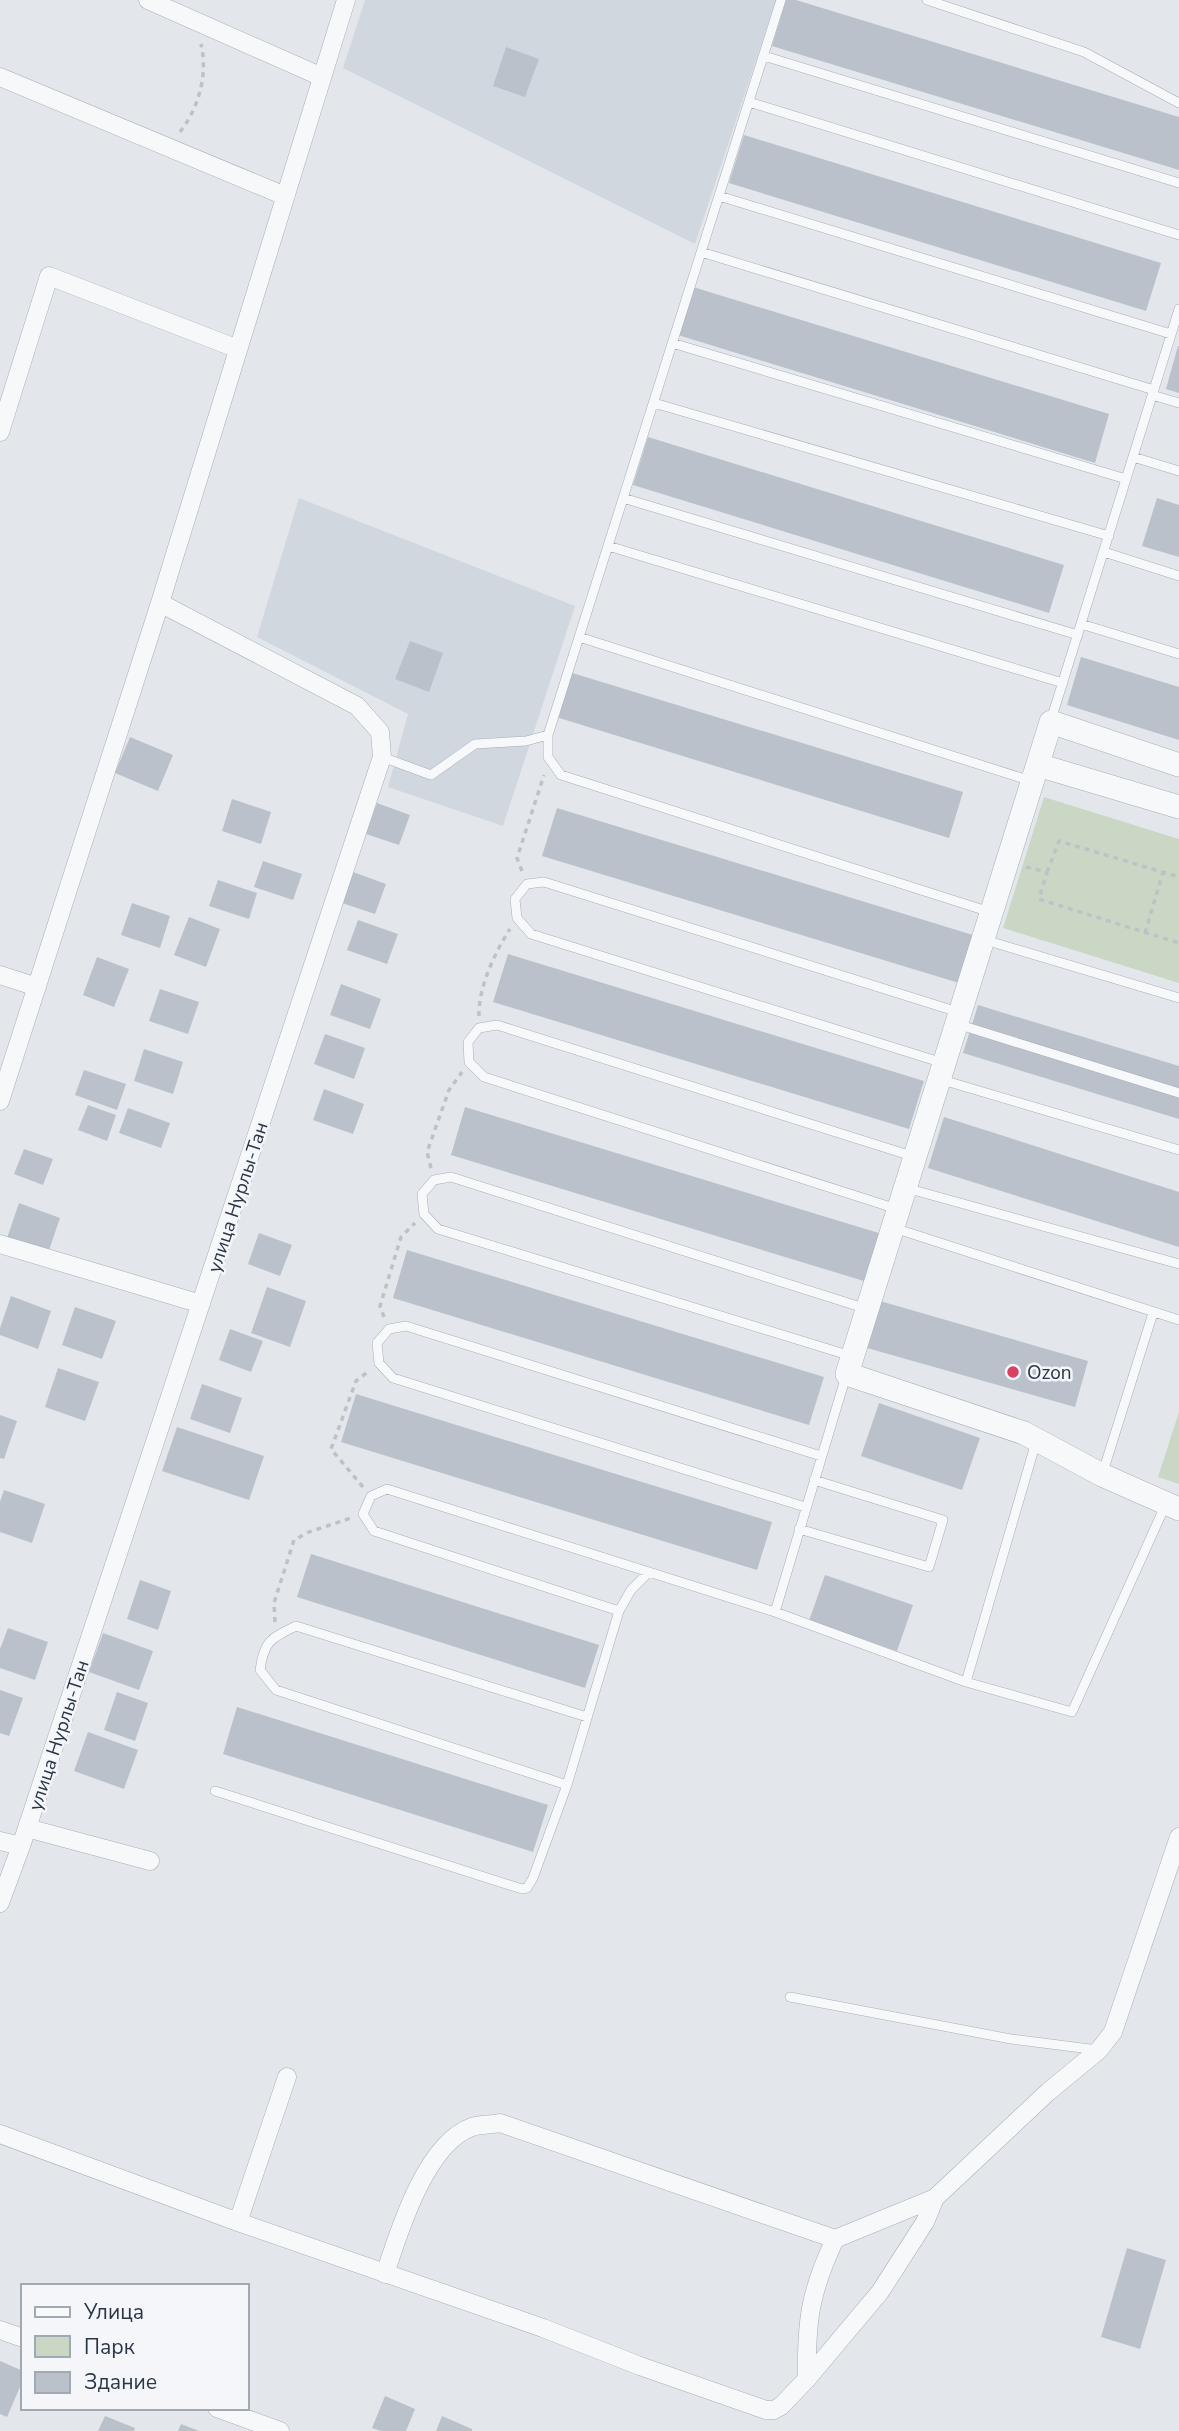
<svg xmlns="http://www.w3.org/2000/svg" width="1179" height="2431" font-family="'Nunito Sans',sans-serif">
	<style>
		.built { fill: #d1d7df }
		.green { fill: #cad7c4 }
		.building { fill: #bac1cb }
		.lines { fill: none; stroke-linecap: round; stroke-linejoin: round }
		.service-casing { stroke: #a7aeb7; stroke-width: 10 }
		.minor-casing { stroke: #a7aeb7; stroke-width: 19 }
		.tertiary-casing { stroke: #a7aeb7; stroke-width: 24 }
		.path { stroke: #bdc2c8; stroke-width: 3.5; stroke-dasharray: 5 5; stroke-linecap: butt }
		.service { stroke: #f7f8fa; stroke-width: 9 }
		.minor { stroke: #f7f8fa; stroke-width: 18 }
		.tertiary { stroke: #f7f8fa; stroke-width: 23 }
		.poi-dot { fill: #d94160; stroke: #f4f6f9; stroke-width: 2.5 }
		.labels { text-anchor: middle; stroke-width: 5; stroke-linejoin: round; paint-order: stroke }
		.street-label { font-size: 19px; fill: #293647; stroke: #f4f6f9 }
		.poi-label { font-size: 19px; fill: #293647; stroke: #f4f6f9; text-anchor: start }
	</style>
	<rect width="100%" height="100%" fill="#e3e7ec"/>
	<path class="built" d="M365 0H776L695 244 343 68Z
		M299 498 575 606 503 826 388 787 408 714 257 637Z"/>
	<path class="green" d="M1044 797 1179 839V983L1003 928Z
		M1179 1412V1484L1158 1477Z"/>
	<path class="building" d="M786 0H796L1179 117V170L772 46Z
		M506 47 539 59 525 97 493 86Z
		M744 135 1161 263 1146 311 729 183Z
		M693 287 1109 414 1095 463 678 335Z
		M1178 346H1179V393L1166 389Z
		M648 437 1064 565 1049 613 633 485Z
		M1157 498 1179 505V557L1142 546Z
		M410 641 443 653 429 692 395 679Z
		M1081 657 1179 687V740L1067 705Z
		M569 672 963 792 949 838 556 717Z
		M130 737 173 755 158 791 115 773Z
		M232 799 271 812 261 844 222 831Z
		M377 803 410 815 399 845 366 834Z
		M557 808 973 935 959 983 542 856Z
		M263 861 302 874 293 900 254 887Z
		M353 872 386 884 375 914 342 903Z
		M218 880 257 893 249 919 209 906Z
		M132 903 170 916 160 948 121 935Z
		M189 917 220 929 206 967 174 955Z
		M358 920 398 934 387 964 347 950Z
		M508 954 924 1081 909 1129 493 1002Z
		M97 957 129 969 114 1007 83 995Z
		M341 984 381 999 370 1029 330 1015Z
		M160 989 199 1002 188 1034 149 1021Z
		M978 1005 1179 1066V1119L963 1053Z
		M325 1034 365 1048 354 1079 314 1064Z
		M144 1049 183 1062 173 1094 134 1081Z
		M84 1070 126 1084 117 1110 75 1095Z
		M324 1089 364 1104 353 1134 313 1120Z
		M88 1105 116 1115 107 1141 78 1130Z
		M465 1107 882 1234 867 1282 451 1155Z
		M128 1108 170 1123 161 1148 119 1133Z
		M944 1117 1179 1192V1247L928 1168Z
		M24 1149 53 1159 43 1185 14 1174Z
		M19 1203 60 1218 47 1256 6 1241Z
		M259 1233 292 1245 280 1276 248 1264Z
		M407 1250 824 1377 809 1425 393 1298Z
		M267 1287 306 1301 290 1347 251 1333Z
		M11 1296 51 1311 38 1349 0 1335V1328Z
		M880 1301 1088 1361 1075 1407 867 1348Z
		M75 1307 116 1321 102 1359 62 1345Z
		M230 1329 263 1341 251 1372 219 1360Z
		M58 1368 99 1382 85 1421 45 1407Z
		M202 1384 242 1398 230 1433 190 1419Z
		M356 1394 772 1522 757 1570 341 1442Z
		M879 1403 980 1438 962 1490 861 1456Z
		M0 1415 17 1421 4 1459 0 1458Z
		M177 1427 264 1456 249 1500 162 1471Z
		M4 1490 45 1504 32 1543 0 1532V1502Z
		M311 1554 599 1645 585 1688 297 1597Z
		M825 1575 913 1605 897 1651 809 1621Z
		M140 1580 171 1591 158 1630 127 1619Z
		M8 1628 48 1642 35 1680 0 1668V1649Z
		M103 1633 153 1651 139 1690 89 1672Z
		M0 1690 23 1698 9 1736 0 1733Z
		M117 1692 148 1703 135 1741 104 1730Z
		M237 1707 548 1805 533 1852 223 1754Z
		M88 1732 138 1750 124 1789 74 1771Z
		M1127 2248 1166 2260 1140 2349 1101 2337Z
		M0 2361 23 2371V2380L7 2417 0 2414Z
		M385 2396 415 2409 406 2431H381L372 2428Z
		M105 2416 135 2428 134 2431H98Z
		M442 2416 472 2429V2431H436Z
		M181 2424 199 2431H178Z"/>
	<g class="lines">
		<defs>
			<path id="service" d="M781 0 548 735V757L561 775 990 912
				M927 0 1084 52 1179 103
				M764 56 1179 183
				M749 102 1179 235
				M719 196 1171 334
				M701 252 1154 390
				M672 343 1126 479
				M1152 395 1179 403
				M654 403 1109 536
				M1133 457 1179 471
				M623 498 1078 635
				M608 546 1063 683
				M1104 552 1179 576
				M1081 624 1179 654
				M579 637 1031 781
				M1051 720 1179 309
				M382 757 431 775 475 744 526 741 548 735
				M985 940 1179 998
				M957 1024 1179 1093
				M943 1063 531 934 517 918 515 899 527 884 544 882 958 1012
				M939 1079 1179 1150
				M906 1188 1179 1264
				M897 1209 484 1077 469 1062 468 1042 479 1028 497 1025 915 1157
				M894 1228 1179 1320
				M851 1356 438 1229 424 1214 422 1194 434 1180 451 1177 867 1309
				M1102 1475 1153 1313
				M805 1507 393 1378 379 1363 377 1343 389 1329 406 1326 821 1456
				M799 1529 929 1567 943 1520 814 1480
				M619 1611 374 1531 363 1514 371 1496 387 1489 775 1612 966 1682 1072 1712 1165 1506
				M775 1612 846 1376
				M966 1682 1036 1442
				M567 1785 276 1690 260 1670C264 1641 271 1638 296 1626L587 1717
				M215 1791 522 1889 527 1888 533 1878 567 1785 619 1611 631 1590 649 1572
				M790 1997 1011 2039 1098 2050"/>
			<path id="minor" d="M148 0 322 77
				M0 77 285 196
				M0 432 49 276 238 349
				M0 975 37 987
				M0 1101 160 603 346 0
				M0 1244 201 1304
				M27 1828 150 1861
				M0 1841 21 1846
				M0 1903 21 1846 382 757 380 732 357 706 160 603
				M0 2134 238 2222 543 2328 640 2366 766 2410H774L781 2406 807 2379 880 2292 925 2222 935 2198
				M238 2222 287 2077
				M385 2274C399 2231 426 2143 472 2127 480 2124 491 2125 500 2123L835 2239
				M0 2330 23 2338
				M807 2379C806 2321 810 2292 835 2239L935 2198 1048 2092 1099 2050 1113 2032 1179 1837
				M217 2408 280 2431"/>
			<path id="tertiary" d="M1038 765 1179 807
				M1179 765 1051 722 847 1374 1024 1433 1102 1475 1179 1509"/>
		</defs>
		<use href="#service" class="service-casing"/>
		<use href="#minor" class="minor-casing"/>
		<use href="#tertiary" class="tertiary-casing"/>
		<path class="path" d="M180 132C199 107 208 75 201 44
			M1026 867 1047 872 1039 899 1179 943
			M522 871 517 858 544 775
			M1047 872 1059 841 1179 877
			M1145 933 1163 872
			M479 1016C478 988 495 952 510 929
			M431 1168 427 1152 449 1090 462 1072
			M384 1317 380 1306 401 1237 415 1223
			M363 1487 331 1449 356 1381 369 1371
			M275 1622 274 1603 294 1540 309 1532 351 1518"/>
		<use href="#service" class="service"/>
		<use href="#minor" class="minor"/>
		<use href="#tertiary" class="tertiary"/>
	</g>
	<circle class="poi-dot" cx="1013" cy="1372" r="7"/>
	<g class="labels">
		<g class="street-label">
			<text transform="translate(237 1197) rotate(-72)" y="7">улица Нурлы-Тан</text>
			<text transform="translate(58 1735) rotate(-72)" y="7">улица Нурлы-Тан</text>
		</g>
		<g class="poi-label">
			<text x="1027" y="1379">Ozon</text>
		</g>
	</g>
	<rect x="21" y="2284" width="228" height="126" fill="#f4f6f9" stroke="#a3a9b2" stroke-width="2"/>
	<rect x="35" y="2307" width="35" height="10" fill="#f7f8fa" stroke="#a3a9b2" stroke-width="2"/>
	<text x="84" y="2319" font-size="21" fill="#293647">Улица</text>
	<rect x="35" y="2336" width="35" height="21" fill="#cad7c4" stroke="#a3a9b2" stroke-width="2"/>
	<text x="84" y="2354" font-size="21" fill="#293647">Парк</text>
	<rect x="35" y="2372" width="35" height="21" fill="#bac1cb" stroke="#a3a9b2" stroke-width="2"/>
	<text x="84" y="2389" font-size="21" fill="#293647">Здание</text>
</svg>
